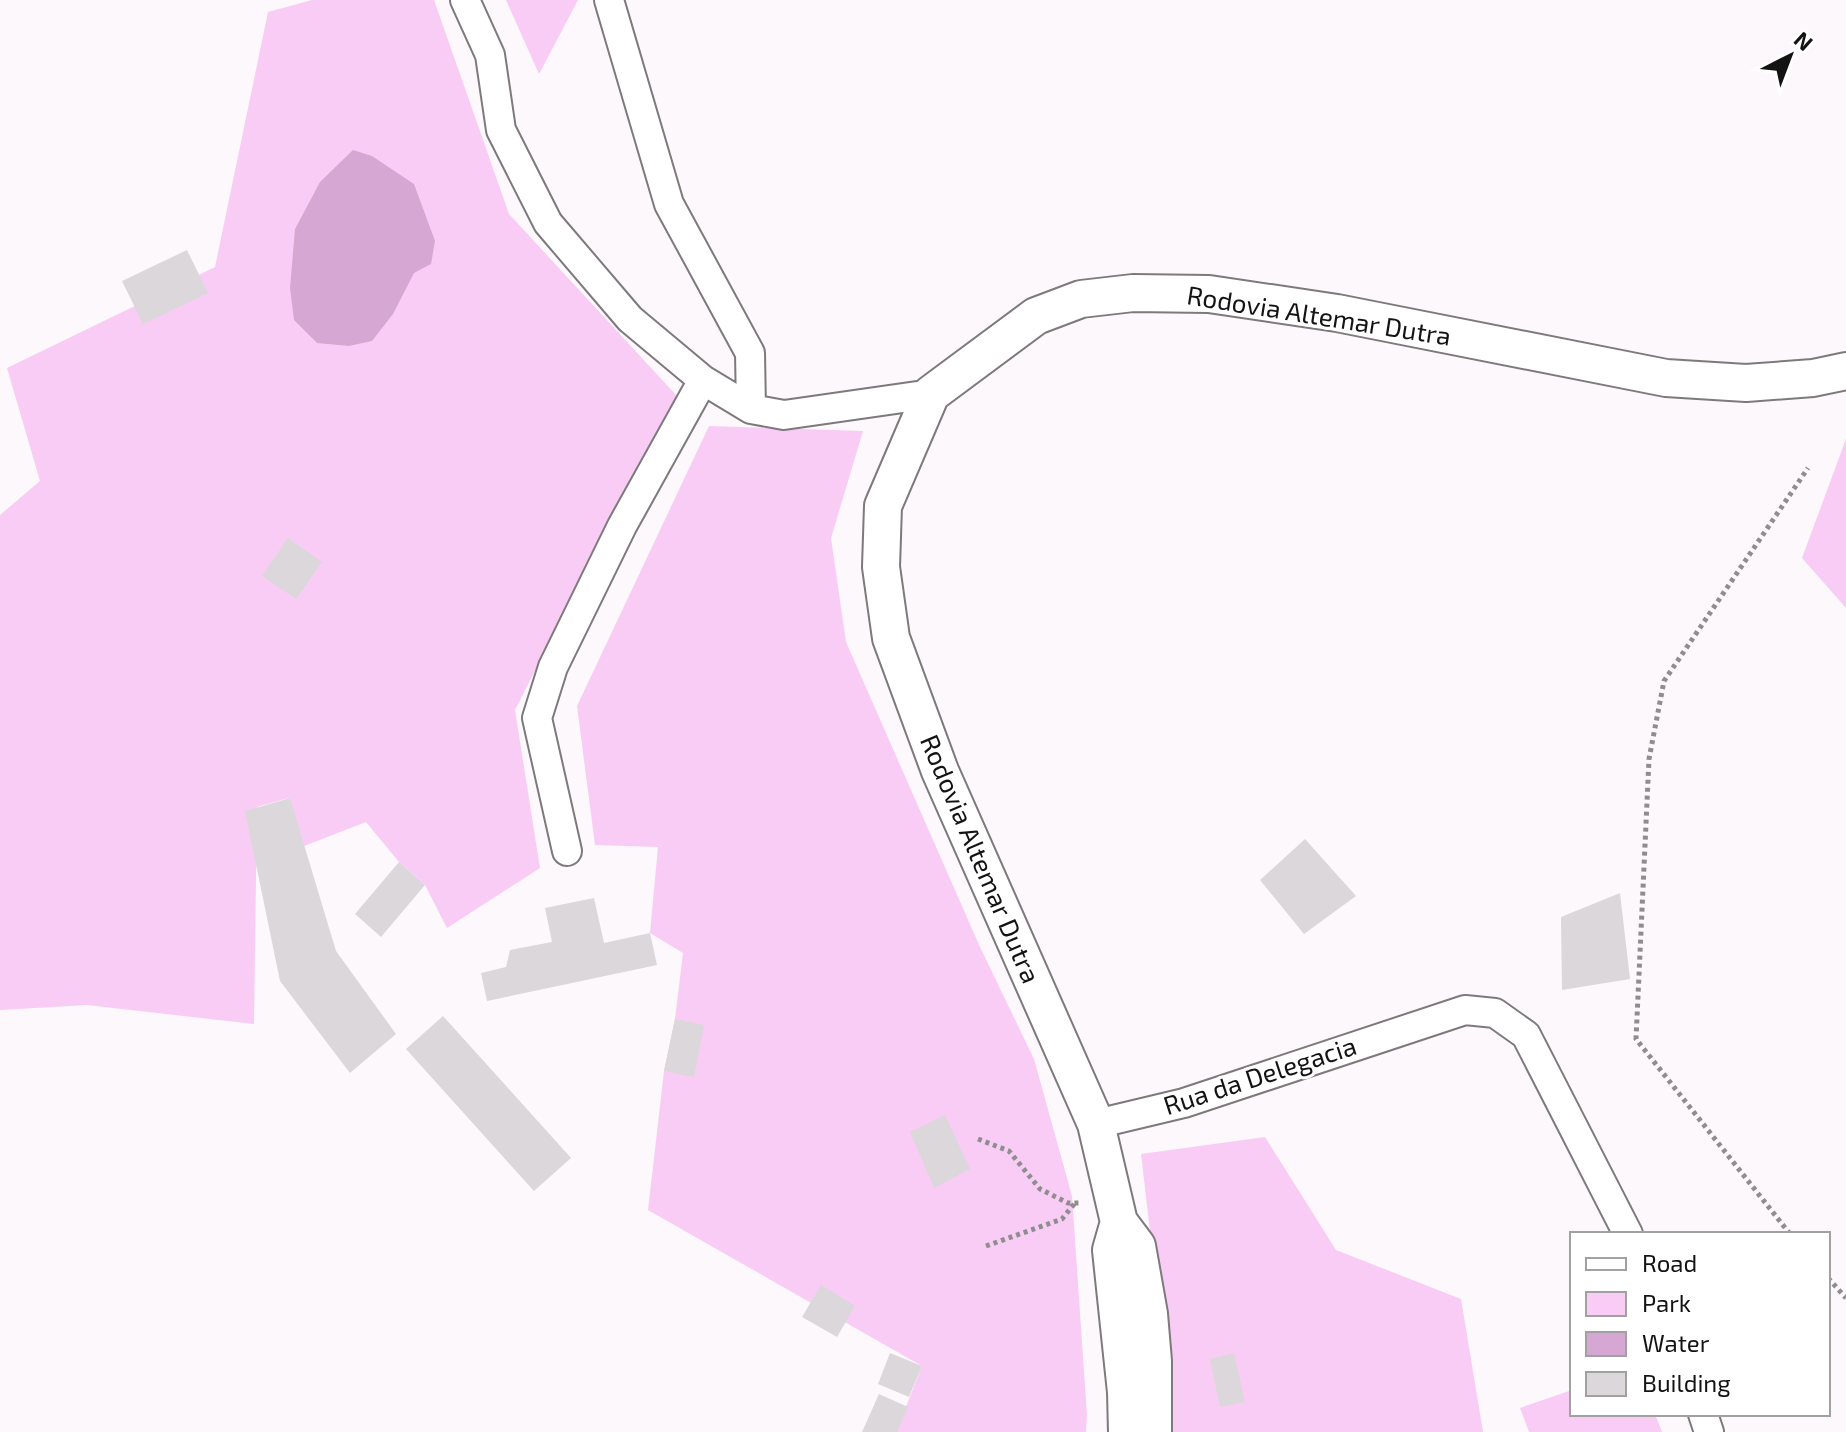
<svg xmlns="http://www.w3.org/2000/svg" width="1846" height="1432" font-family="'Exo 2',sans-serif">
	<style>
		.green { fill: #f9ccf6 }
		.water { fill: #d7a7d4 }
		.building { fill: #dbd7db }
		.lines { fill: none; stroke-linecap: round; stroke-linejoin: round }
		.minor-casing { stroke: #7d797d; stroke-width: 32 }
		.tertiary-casing { stroke: #7d797d; stroke-width: 40 }
		.path { stroke: #908d8f; stroke-width: 5; stroke-dasharray: 4 4; stroke-linecap: butt }
		.minor { stroke: #fff; stroke-width: 28 }
		.tertiary { stroke: #fff; stroke-width: 36 }
		.labels { text-anchor: middle; stroke-width: 6; stroke-linejoin: round; paint-order: stroke }
		.street-label { font-size: 26px; fill: #141314; stroke: #fff }
	</style>
	<rect width="100%" height="100%" fill="#fcf8fb"/>
	<path class="green" d="M312 0H434L509 214 688 408 575 592 515 710 540 868 447 928 425 885 399 862 366 822 304 846 289 798 257 807 254 1024 87 1005 0 1010V515L40 481 7 368 215 267 268 12Z
		M506 0H578L539 74Z
		M709 426 863 431 831 538 846 642 980 947 1034 1059 1072 1196 1087 1415 1086 1432H896L922 1366 648 1210 664 1071 675 1019 683 953 650 933 658 847 595 845 577 706Z
		M1846 439V608L1802 558Z
		M1265 1137 1336 1250 1461 1299 1483 1432H1164L1150 1231 1141 1154Z
		M1572 1390V1414H1655L1662 1432H1529L1520 1408Z"/>
	<path class="water" d="M353 150 372 156 414 184 435 241 431 264 414 273 393 314 372 341 349 346 317 343 294 320 290 288 295 229 320 182Z"/>
	<path class="building" d="M187 250 208 293 143 324 122 281Z
		M288 538 322 562 296 599 262 576Z
		M290 798 336 951 396 1034 350 1073 280 981 245 811Z
		M1305 839 1356 896 1304 934 1260 880Z
		M399 862 425 885 381 937 355 914Z
		M1620 893 1630 979 1562 990 1561 917Z
		M594 898 604 943 650 933 657 965 487 1001 481 973 506 967 510 950 552 942 545 908Z
		M443 1016 571 1158 534 1191 406 1049Z
		M675 1019 704 1025 694 1077 664 1071Z
		M945 1115 970 1169 934 1188 910 1132Z
		M821 1285 855 1306 837 1337 802 1317Z
		M890 1353 922 1366 909 1397 878 1384Z
		M1234 1353 1245 1402 1220 1407 1210 1359Z
		M879 1394 908 1407 897 1432H862Z"/>
	<g class="lines">
		<defs>
			<path id="minor" d="M465 0 490 55 501 130 548 223 630 319 703 380 751 409 784 415 931 394
				M609 0 669 204 750 353 751 409
				M567 851 537 718 553 667 622 526 703 380
				M1096 1124 1184 1103 1465 1010 1495 1013 1526 1035 1628 1234
				M1703 1414 1709 1432"/>
			<path id="tertiary" d="M1119 1222 1111 1250 1126 1392 1127 1432
				M1153 1432V1361L1149 1314 1137 1246 1119 1222 1096 1124 940 771 891 638 881 567 883 506 931 394 1036 316 1081 299 1133 293 1209 294 1337 313 1666 378 1746 383 1813 378 1846 371"/>
		</defs>
		<use href="#minor" class="minor-casing"/>
		<use href="#tertiary" class="tertiary-casing"/>
		<path class="path" d="M978 1139 1009 1151 1040 1189 1068 1203H1082
			M1790 1234 1636 1039 1649 759 1664 681 1808 468
			M986 1246 1062 1219 1075 1203
			M1828 1278 1846 1298"/>
		<use href="#minor" class="minor"/>
		<use href="#tertiary" class="tertiary"/>
	</g>
	<g class="labels">
		<g class="street-label">
			<text transform="translate(1319 316) rotate(9)" y="9">Rodovia Altemar Dutra</text>
			<text transform="translate(980 859) rotate(67)" y="9">Rodovia Altemar Dutra</text>
			<text transform="translate(1260 1076) rotate(-18)" y="9">Rua da Delegacia</text>
		</g>
	</g>
	<rect x="1570" y="1232" width="260" height="184" fill="#ffffff" stroke="#a1a1a1" stroke-width="2"/>
	<rect x="1586" y="1258" width="40" height="12" fill="#ffffff" stroke="#a1a1a1" stroke-width="2"/>
	<text x="1642" y="1272" font-size="24" fill="#141314">Road</text>
	<rect x="1586" y="1292" width="40" height="24" fill="#f9ccf6" stroke="#a1a1a1" stroke-width="2"/>
	<text x="1642" y="1312" font-size="24" fill="#141314">Park</text>
	<rect x="1586" y="1332" width="40" height="24" fill="#d7a7d4" stroke="#a1a1a1" stroke-width="2"/>
	<text x="1642" y="1352" font-size="24" fill="#141314">Water</text>
	<rect x="1586" y="1372" width="40" height="24" fill="#dbd7db" stroke="#a1a1a1" stroke-width="2"/>
	<text x="1642" y="1392" font-size="24" fill="#141314">Building</text>
	<g transform="translate(1790 56) rotate(42)" stroke="#ffffff" stroke-width="6" paint-order="stroke">
	<path d="M0-6L14 30L0 20L-14 30Z" fill="#141314"/>
	<text y="-12" font-size="22" font-weight="bold" text-anchor="middle" fill="#141314">N</text>
	</g>
</svg>
